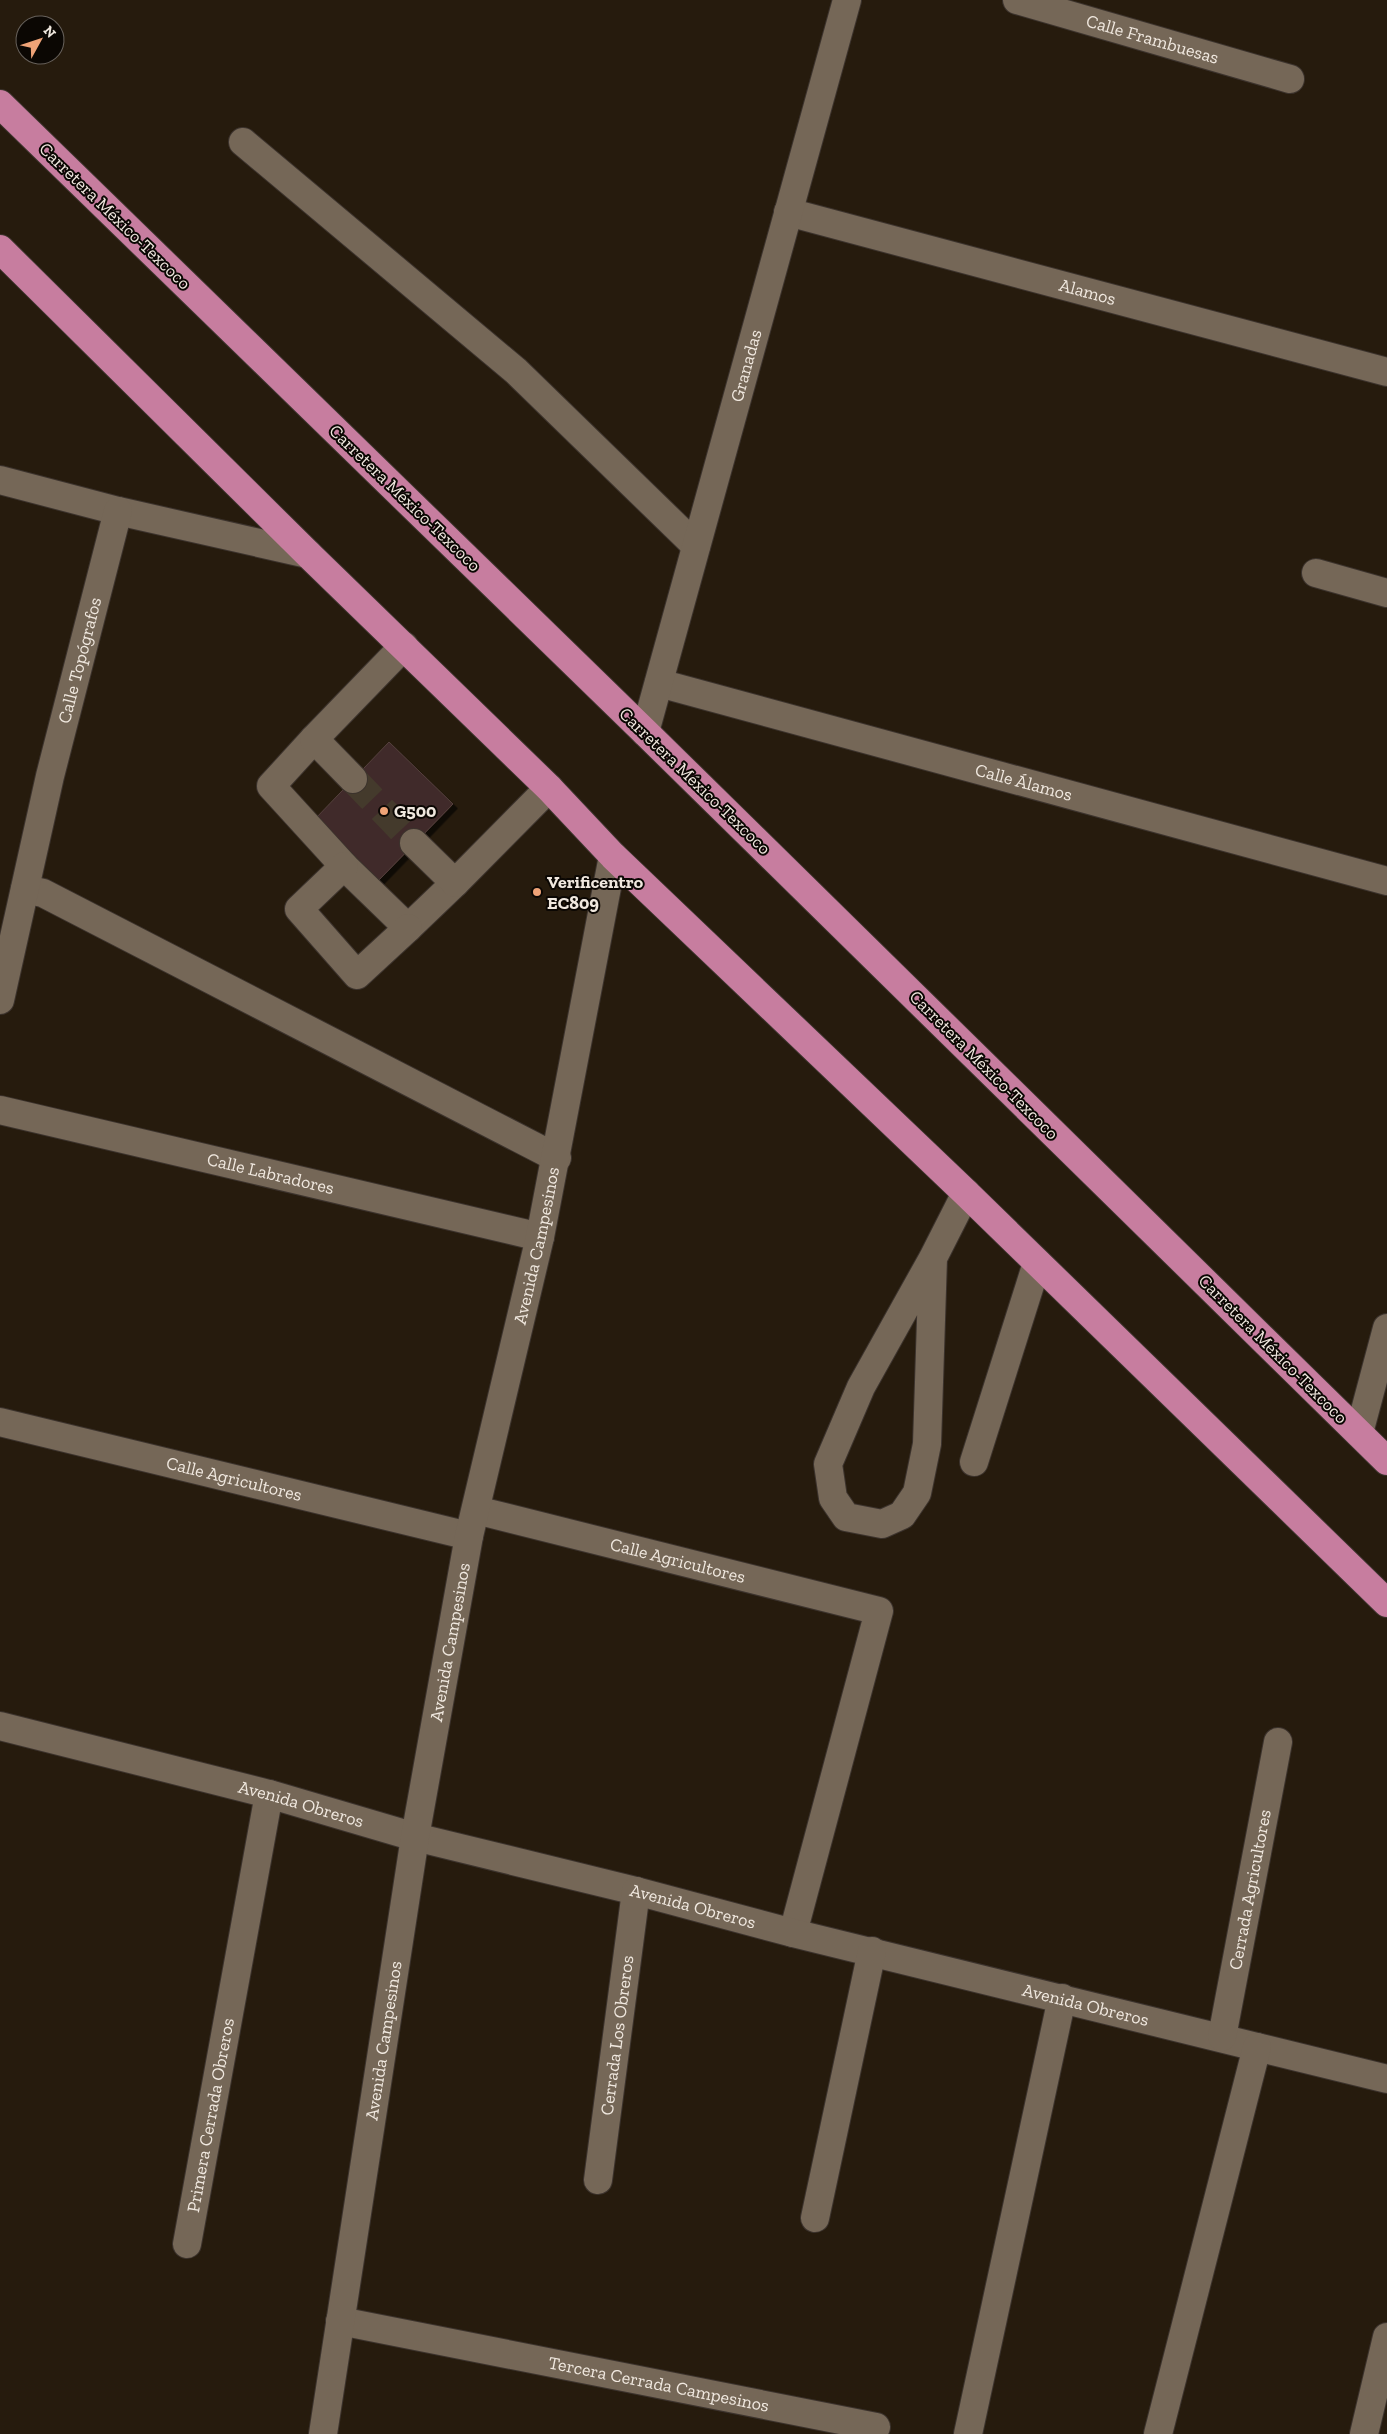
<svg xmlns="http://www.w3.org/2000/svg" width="1387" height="2434" font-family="'Zilla Slab',serif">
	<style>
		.building { fill: #402c2a; stroke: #55403e; filter: url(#shadow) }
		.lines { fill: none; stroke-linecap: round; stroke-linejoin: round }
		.minor-tunnel { stroke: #443a2c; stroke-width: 28; stroke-dasharray: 28 14; stroke-linecap: butt }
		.minor-casing { stroke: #3c332d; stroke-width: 30 }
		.highway-casing { stroke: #3c332d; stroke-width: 30 }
		.minor { stroke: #756757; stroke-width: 28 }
		.highway { stroke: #c77d9f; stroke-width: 28 }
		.poi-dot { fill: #efa377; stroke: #0b0703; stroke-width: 2 }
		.labels { text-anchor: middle; stroke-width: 4; stroke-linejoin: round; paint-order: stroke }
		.street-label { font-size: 18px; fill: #f0e8df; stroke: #0b0703 }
		.poi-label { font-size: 18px; font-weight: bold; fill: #f0e8df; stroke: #0b0703; text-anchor: start }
	</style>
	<defs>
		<filter id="shadow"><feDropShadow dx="4.5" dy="4.5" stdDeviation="0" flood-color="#0009"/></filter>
	</defs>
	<rect width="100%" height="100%" fill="#261b0d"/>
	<path class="building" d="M389 742 453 804 378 881 315 819Z"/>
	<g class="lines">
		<path class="minor-tunnel" d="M353 779 414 843"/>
		<defs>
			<g id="minor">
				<path id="s1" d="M1017 0 1290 79"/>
				<path d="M243 142 516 371 696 546"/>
				<path id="s2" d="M788 212 1387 372"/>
				<path d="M0 480 118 511 308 554"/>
				<path d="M1316 573 1387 593"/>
				<path id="s3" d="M659 683 1387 881"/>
				<path id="s4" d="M645 732 847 0"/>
				<path d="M314 739 271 786 344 866 408 928 455 883"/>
				<path d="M353 779 314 739 404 646"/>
				<path d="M414 843 455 883 549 788"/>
				<path d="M344 866 299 909 357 975 408 928"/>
				<path d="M25 889 43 893 557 1158"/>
				<path id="s5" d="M0 1000 50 776 118 511"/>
				<path id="s6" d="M0 1110 540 1237"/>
				<path d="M933 1258 927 1444 917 1493 902 1515 882 1524 846 1517 833 1498 828 1464 861 1387 933 1258 966 1193"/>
				<path id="s7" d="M0 1422 469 1536"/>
				<path d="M1359 1433 1387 1328"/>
				<path d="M974 1462 1037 1263"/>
				<path id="s8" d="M476 1510 879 1611 793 1933"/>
				<path id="s9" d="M0 1726 269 1794 415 1837 636 1891 793 1933 1387 2079"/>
				<path id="s10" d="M1222 2037 1278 1742"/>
				<path id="s11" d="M598 2180 636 1891"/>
				<path d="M815 2218 872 1951"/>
				<path id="s12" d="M187 2244 269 1794"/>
				<path id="s13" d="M340 2321 876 2427"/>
				<path id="s14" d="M323 2434 415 1837 469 1536 540 1237 613 856"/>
				<path d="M968 2434 1062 1998"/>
				<path d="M1158 2434 1257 2047"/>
				<path d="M1364 2434 1387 2337"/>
			</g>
			<path id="highway" d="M0 104 645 732 1387 1461
				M0 249 308 554 549 788 613 856 966 1193 1387 1603"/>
		</defs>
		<use href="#minor" class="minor-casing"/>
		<use href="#highway" class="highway-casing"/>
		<use href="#minor" class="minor"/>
		<use href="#highway" class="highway"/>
	</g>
	<g class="poi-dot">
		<circle cx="384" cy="811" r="5"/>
		<circle cx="537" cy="892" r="5"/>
	</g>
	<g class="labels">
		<g class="street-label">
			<text dy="6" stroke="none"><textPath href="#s1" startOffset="141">Calle Frambuesas</textPath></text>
			<text transform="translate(115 216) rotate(44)" y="6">Carretera México-Texcoco</text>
			<text dy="6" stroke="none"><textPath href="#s2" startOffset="310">Alamos</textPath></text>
			<text dy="6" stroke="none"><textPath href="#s4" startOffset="380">Granadas</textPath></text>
			<text transform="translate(405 498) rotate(44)" y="6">Carretera México-Texcoco</text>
			<text dy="6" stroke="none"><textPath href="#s5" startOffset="349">Calle Topógrafos</textPath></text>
			<text transform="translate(695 781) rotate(44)" y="6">Carretera México-Texcoco</text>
			<text dy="6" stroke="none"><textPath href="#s3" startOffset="378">Calle Álamos</textPath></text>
			<text transform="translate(984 1065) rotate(45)" y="6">Carretera México-Texcoco</text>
			<text dy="6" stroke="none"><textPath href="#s6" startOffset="278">Calle Labradores</textPath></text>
			<text dy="6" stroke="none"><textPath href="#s14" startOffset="1208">Avenida Campesinos</textPath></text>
			<text transform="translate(1273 1349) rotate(45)" y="6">Carretera México-Texcoco</text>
			<text dy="6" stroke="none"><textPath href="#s7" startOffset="241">Calle Agricultores</textPath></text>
			<text dy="6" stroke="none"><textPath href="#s8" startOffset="208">Calle Agricultores</textPath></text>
			<text dy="6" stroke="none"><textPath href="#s14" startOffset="802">Avenida Campesinos</textPath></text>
			<text dy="6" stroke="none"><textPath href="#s9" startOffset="311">Avenida Obreros</textPath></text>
			<text dy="6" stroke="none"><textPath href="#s10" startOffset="150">Cerrada Agricultores</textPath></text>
			<text dy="6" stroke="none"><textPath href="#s9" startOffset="716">Avenida Obreros</textPath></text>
			<text dy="6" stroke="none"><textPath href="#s9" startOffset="1121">Avenida Obreros</textPath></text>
			<text dy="6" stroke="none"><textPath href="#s11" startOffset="146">Cerrada Los Obreros</textPath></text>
			<text dy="6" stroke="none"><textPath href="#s14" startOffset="398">Avenida Campesinos</textPath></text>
			<text dy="6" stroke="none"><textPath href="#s12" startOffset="131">Primera Cerrada Obreros</textPath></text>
			<text dy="6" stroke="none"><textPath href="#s13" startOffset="325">Tercera Cerrada Campesinos</textPath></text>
		</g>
		<g class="poi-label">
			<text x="394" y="817">G500</text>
			<text x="547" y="888">Verificentro<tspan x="547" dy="21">EC809</tspan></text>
		</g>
	</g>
	<g transform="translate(40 40) rotate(50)"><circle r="24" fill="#0b0703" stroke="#67615b"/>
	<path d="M0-4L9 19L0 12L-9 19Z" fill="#efa377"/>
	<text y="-8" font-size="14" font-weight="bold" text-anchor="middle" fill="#f0e8df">N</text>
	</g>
</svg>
